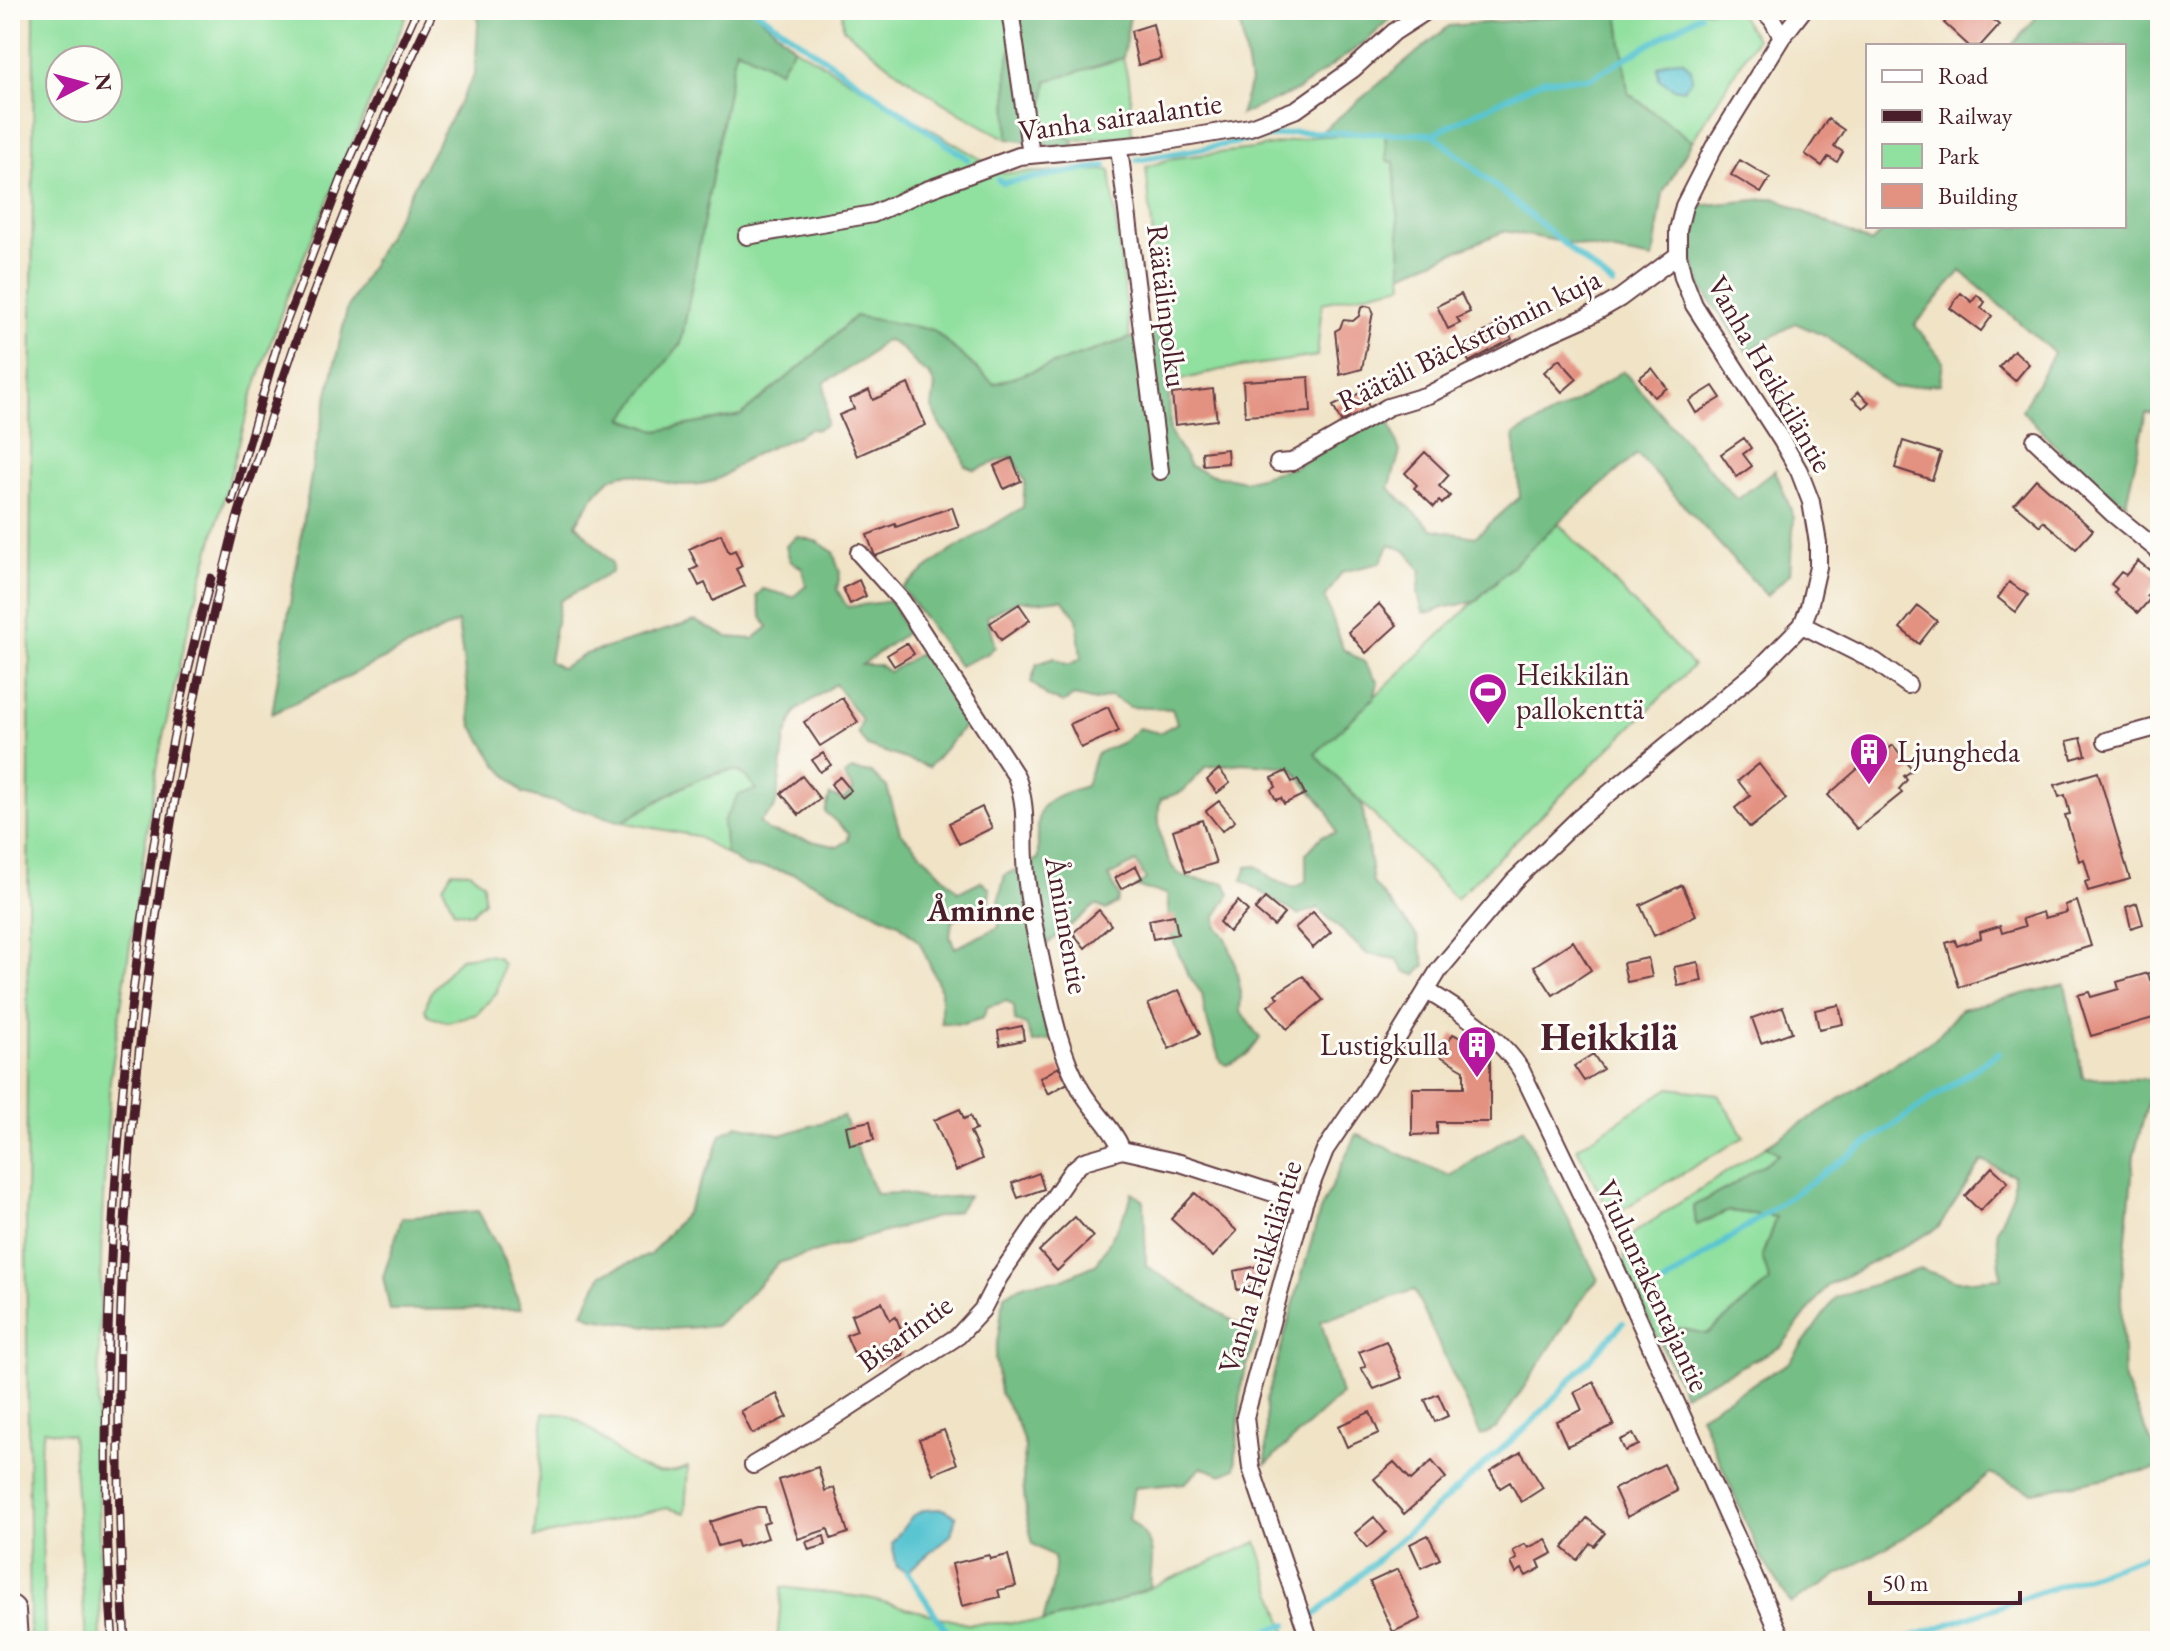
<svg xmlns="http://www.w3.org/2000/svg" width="2170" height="1651" font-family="'EB Garamond',serif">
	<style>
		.green { fill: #90e09f; stroke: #6d8065; stroke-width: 2; fill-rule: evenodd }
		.forest { fill: #74be86; stroke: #5f6e58; stroke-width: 2; fill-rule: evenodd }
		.water { fill: #59c5d1; stroke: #52727e; stroke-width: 2 }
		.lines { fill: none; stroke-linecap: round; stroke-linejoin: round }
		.stream { stroke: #59c5d1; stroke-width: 6 }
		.building { fill: #e39181 }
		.street-casing { stroke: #633c42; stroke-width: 20 }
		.highway-casing { stroke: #633c42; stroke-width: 34 }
		.street { stroke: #fff; stroke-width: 16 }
		.highway { stroke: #fff; stroke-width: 30 }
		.rail-casing { stroke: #4a1f2b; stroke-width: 9 }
		.rail { stroke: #fdfcf7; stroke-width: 6; stroke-dasharray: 18; stroke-linecap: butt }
		.labels { text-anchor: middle; stroke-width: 6; stroke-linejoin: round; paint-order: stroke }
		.street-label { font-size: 30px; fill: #4a1f2b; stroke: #fdfcf7 }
		.poi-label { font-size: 30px; fill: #4a1f2b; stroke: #fdfcf7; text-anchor: start }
		.neighbourhood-label { font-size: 32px; font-weight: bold; fill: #4a1f2b; stroke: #fdfcf7 }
		.district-label { font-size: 38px; font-weight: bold; fill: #4a1f2b; stroke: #fdfcf7 }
	</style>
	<rect width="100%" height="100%" fill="#fdfcf7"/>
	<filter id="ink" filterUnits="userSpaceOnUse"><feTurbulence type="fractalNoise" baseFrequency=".0125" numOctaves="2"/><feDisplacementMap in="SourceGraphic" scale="16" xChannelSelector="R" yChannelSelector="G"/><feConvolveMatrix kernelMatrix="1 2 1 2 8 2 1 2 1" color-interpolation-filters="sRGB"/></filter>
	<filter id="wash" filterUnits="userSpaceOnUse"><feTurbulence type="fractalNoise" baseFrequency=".006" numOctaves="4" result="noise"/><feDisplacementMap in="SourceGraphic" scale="32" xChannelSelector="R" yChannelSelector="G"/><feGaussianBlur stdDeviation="1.8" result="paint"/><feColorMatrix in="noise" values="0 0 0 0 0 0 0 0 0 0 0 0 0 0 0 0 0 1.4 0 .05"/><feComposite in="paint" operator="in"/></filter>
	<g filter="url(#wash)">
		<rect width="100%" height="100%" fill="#f0e3c6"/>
		<path class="green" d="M34 10H409L286 299 252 396 184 644 157 763 110 1080 102 1218 97 1438 101 1641H86L72 1435 44 1430 40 1451 45 1641H30L26 1220ZM60 60H108V108H60Z
			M842 10H1031L1018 23 1007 66 1008 139C944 108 897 73 843 28Z
			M1624 10H1737L1756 39 1692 141 1628 93 1618 11Z
			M736 47 779 71 794 47 1004 173 1110 170 1130 338 994 384 933 330 855 316 811 358 741 415 657 431 622 418 681 343Z
			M1123 58 1130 87 1132 136 1074 140 1040 126 1047 80Z
			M1385 133 1387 161 1394 162 1403 285 1322 303 1317 356 1220 370 1174 382 1162 328 1146 167 1174 158 1252 149 1316 136Z
			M1558 523 1693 666 1456 899 1314 754Z
			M733 770 748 777 756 790 723 822 726 854 696 836 622 822 696 780Z
			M452 871 470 872 483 883 484 901 471 914 454 911 443 886Z
			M487 955 497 957 503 964 497 992 477 1014 448 1022 430 1017 425 1010 430 993 460 958Z
			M1669 1088 1718 1094 1744 1137 1616 1213 1608 1209 1577 1148Z
			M1766 1146 1780 1154 1728 1188 1694 1206 1696 1225 1729 1211 1776 1217 1762 1256 1771 1281 1707 1334 1678 1328 1661 1344 1624 1269 1625 1245 1634 1233Z
			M544 1413C552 1414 562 1413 569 1416 610 1434 635 1490 688 1467L685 1513 667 1508 534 1538Z
			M1257 1542 1289 1641H777L782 1587 868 1598 967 1624 1043 1622 1109 1605Z"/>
		<path class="forest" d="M479 10H753L794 47 779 71 736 48 681 343 623 419 657 431 741 415 811 358 855 316 933 330 994 384 1162 328 1174 382 1169 388 1170 432 1190 466 1209 474 1245 481 1294 467 1387 414 1400 452 1389 488 1432 529 1475 537 1520 497 1514 435 1574 403 1623 371 1737 500 1775 470 1794 518 1790 573 1767 596 1637 454 1558 523 1474 602 1446 607 1431 613 1423 612 1418 594 1421 571 1408 552 1390 544 1380 563 1342 572 1325 598 1343 649 1364 662 1378 683 1374 698 1315 754 1362 804 1373 883 1418 937 1425 965 1416 975 1405 972 1396 959 1367 954 1318 908 1298 915 1242 880 1247 867 1257 866 1271 879 1294 888 1306 881V854L1322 836 1336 833 1328 811 1291 767 1243 763 1206 767 1182 792 1161 799C1154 817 1163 864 1181 875 1192 881 1212 881 1225 883L1230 894 1216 916 1217 927 1226 938 1234 960 1241 992 1240 1011 1260 1038C1251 1053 1243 1059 1226 1065L1220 1061 1205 1014 1202 994 1187 973 1170 933 1167 894 1136 887 1146 879 1136 862 1109 876 1119 896 1117 903 1106 910 1096 905 1035 954 1054 1039 1033 1043 1026 1025 1015 1021 1014 1006 1007 1001 987 1007 983 1018 964 1024 941 1023V990L920 943 898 923 794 874 767 868 746 867 726 854 723 822 738 795 756 790C750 781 745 771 733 770 706 769 646 808 622 822L523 793 498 766 472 725 458 622 272 714 314 457 347 309 475 74ZM885 340C909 347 908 363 930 375L935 387 932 407 940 426 960 449 965 466 975 470 1012 456 1025 481 1023 507 943 556 902 588 959 666 987 654 995 647 987 616 1019 600 1035 602 1062 599 1077 618 1081 659 1068 665 1054 658 1037 664 1031 682 1048 697 1063 703 1074 696 1095 701 1111 696 1130 707 1172 709 1177 723 1159 733 1139 728 1123 742 1096 754 1086 786C1033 802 1038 806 1038 859L1005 875 999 898V927L955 948 950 937 952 921 989 907 990 888 981 881 959 892 900 832 887 787 871 773 852 770 844 775 853 790 843 800 830 795 825 812 849 833 848 840 838 847 768 831 759 822 774 809 777 799 785 738 796 711 835 684 862 720 858 733 867 746 929 767 968 722 924 651 889 672 880 665H862L907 632 891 601 847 607 837 589 840 573 833 552 818 542 797 536 786 546 790 561 802 568 806 586 793 597 763 589 757 596 762 617 768 627 753 639 728 637 695 621 586 654 561 668 549 661 560 601 612 572V563L576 524C628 433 636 496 706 483 724 480 733 466 748 458 768 446 791 442 810 428L815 430 826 425C829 411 824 397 825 382L863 360Z
			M1031 10H1128L1130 15 1123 58 1047 81 1041 126 1074 140 1073 147 1053 146 1008 139 1007 66 1018 23Z
			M1238 10H1398L1369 39 1296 91 1240 115 1250 83Z
			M2043 10H2160V414L2146 413 2126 503 2084 476 2022 410 2054 353 1961 271 1915 325 1943 361 1940 384 1894 388 1827 337 1795 323 1747 352 1702 289 1692 260 1698 206 1775 198 1871 243 1889 226H2124V46H2011Z
			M1618 11 1628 93 1692 141 1663 193 1653 259 1505 231 1402 274 1394 162 1387 161 1385 133 1316 136 1449 26Z
			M2065 984 2083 1078 2154 1079 2134 1155 2121 1290 2124 1381 2160 1461V1468L2033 1492 1990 1474 1933 1520 1791 1603 1760 1555 1700 1415 1790 1362 1836 1297 1920 1269 1958 1281 2001 1278 1997 1230 2013 1193V1175L1982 1161 1938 1228 1827 1286 1781 1347 1684 1394 1661 1344 1678 1328 1707 1334 1770 1282 1762 1256 1776 1217 1729 1211 1696 1225 1694 1206 1728 1188 1779 1154 1766 1146 1936 1038 1961 1009Z
			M843 1116 876 1194 900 1193 925 1199 968 1196 958 1211 778 1263 743 1302 715 1326 669 1329 593 1318 583 1312 602 1274 650 1255 686 1213 713 1157 721 1135 738 1125 781 1135Z
			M1523 1128 1598 1280 1588 1290 1497 1428 1481 1436 1414 1290 1321 1321 1341 1395 1266 1464V1401L1320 1211 1356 1134 1450 1176Z
			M1132 1192 1144 1201 1146 1266 1257 1336 1242 1381 1235 1468 1222 1475 1202 1467 1185 1483 1134 1488 1129 1519C1158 1545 1152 1550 1150 1587L1109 1605 1043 1622 1054 1579V1557L1033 1544 1026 1515 1023 1480 1025 1447 1017 1422 1000 1393 995 1358 1004 1295 1027 1283 1061 1280 1097 1264 1128 1208Z
			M478 1211 505 1261 521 1309 390 1310 383 1277 402 1218Z"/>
		<path class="water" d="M1682 60 1691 69 1692 80 1683 90 1673 88 1659 79 1658 67 1669 61Z
			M943 1509 956 1516 951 1535 907 1572 897 1567 892 1543 912 1516 924 1510Z"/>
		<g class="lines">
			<path class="stream" d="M755 10 968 159
				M1433 134 1543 80 1591 78 1700 15
				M1137 160 1297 132 1433 134 1613 285
				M999 180 1003 183 1105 166
				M1646 1296 1998 1053
				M907 1572 953 1641
				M1315 1615 1532 1422 1623 1323
				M1236 1641 1287 1624
				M1899 1641 2160 1551"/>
		</g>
		<g id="blocks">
			<path class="building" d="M1955 10 1962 14 1966 10H1983L1999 25 1980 46H1969L1944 23Z
				M1153 24 1161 59 1138 65 1131 31Z
				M1828 119 1844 130 1834 146 1843 152 1837 162 1828 157 1822 166 1805 154Z
				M1740 160 1770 178 1761 193 1731 175Z
				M1961 293 1972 302 1977 295 1985 302 1981 308 1992 316 1981 331 1950 308Z
				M1461 294 1470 312 1457 318 1460 323 1448 329 1437 306Z
				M1366 306 1371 307 1373 312 1362 369 1340 375 1335 331 1340 328 1343 320 1353 321 1359 316 1361 308Z
				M1503 322 1512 339 1469 362 1460 345Z
				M2014 350 2029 364 2015 381 1999 367Z
				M1559 359 1577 379 1562 392 1544 372Z
				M1652 368 1667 388 1654 397 1639 378Z
				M1309 377 1311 412 1245 416 1243 381Z
				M908 384 926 425 857 456 839 415 854 409 850 399 869 390 873 400Z
				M1713 386 1721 398 1696 413 1689 401Z
				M1213 389 1217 420 1175 425 1172 394Z
				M1362 392 1370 409 1341 422 1333 406Z
				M1858 392 1869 402 1863 408 1852 398Z
				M1744 438 1751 448 1743 454 1752 466 1737 477 1721 454Z
				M1903 441 1941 453 1932 480 1895 468Z
				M1227 449 1228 463 1203 465 1202 452Z
				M1425 452 1449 475 1439 486 1450 496 1442 504 1439 501 1434 507 1414 488 1417 485 1405 473Z
				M1012 458 1021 481 1004 489 994 466Z
				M2036 479 2093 530 2076 549 2043 521 2040 526 2014 504Z
				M952 507 959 527 875 556 867 535 895 524 896 527Z
				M721 534 729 553 735 550 742 566 736 569 745 586 713 601 705 583 699 586 691 570 698 567 689 549Z
				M2138 561 2158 577 2147 596 2150 599 2138 613 2114 593 2117 589 2111 584 2121 572 2126 575Z
				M859 580 866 596 850 604 843 588Z
				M2009 582 2028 595 2016 612 1998 598Z
				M1019 604 1030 620 1001 640 990 623Z
				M1379 604 1397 625 1366 653 1348 632Z
				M1918 606 1937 621 1919 644 1900 628Z
				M907 643 914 654 894 666 887 655Z
				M842 698 858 722 820 746 804 722Z
				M1108 707 1119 731 1081 748 1070 724Z
				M2081 738 2086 755 2072 759 2067 741Z
				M1893 745 1913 770 1904 776 1907 780 1899 789 1902 793 1857 829 1828 795 1879 750 1883 754Z
				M823 753 831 765 820 772 812 760Z
				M1759 764 1786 799 1750 828 1735 808 1750 796 1738 781Z
				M1219 769 1230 783 1217 793 1207 780Z
				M1286 771 1292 782 1298 780 1305 794 1284 804 1281 798 1276 800 1271 790 1276 787 1272 778Z
				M2098 772 2130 879 2088 891 2085 882 2090 880 2084 859 2079 861 2065 815 2070 814 2065 795 2059 797 2055 785Z
				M802 776 820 799 799 815 781 793Z
				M840 777 851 790 841 798 831 784Z
				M1219 801 1235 821 1222 831 1206 811Z
				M982 807 992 828 959 844 949 823Z
				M1202 820 1216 863 1186 872 1173 830Z
				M1136 866 1142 878 1121 889 1115 878Z
				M1682 885 1696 915 1654 936 1640 905Z
				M1265 898 1284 914 1274 926 1255 910Z
				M1238 901 1248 911 1229 932 1219 922Z
				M2077 901 2091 946 1959 987 1946 943 1955 940 1957 946 1981 938 1980 932 2000 926 2002 933 2025 926 2022 919 2043 912 2045 918 2067 912 2065 905Z
				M2137 903 2143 924 2131 928 2126 907Z
				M1099 910 1111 925 1085 948 1073 933Z
				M1313 912 1331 932 1313 948 1295 928Z
				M1174 915 1178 934 1153 939 1149 920Z
				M1573 941 1591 970 1553 995 1534 966Z
				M1648 958 1652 977 1627 982 1623 963Z
				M1698 962 1702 981 1678 986 1674 967Z
				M2148 973 2150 980 2160 977V1016L2091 1036 2078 995 2089 992 2091 997 2119 989 2117 982Z
				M1303 976 1323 1000 1287 1029 1268 1006 1279 998 1275 994Z
				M1179 990 1200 1034 1169 1049 1148 1004Z
				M1839 1005 1843 1024 1819 1029 1815 1010Z
				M1783 1007 1792 1032 1761 1043 1752 1018Z
				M1022 1026 1024 1040 1000 1045 998 1031Z
				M1453 1034 1490 1053V1122H1437V1134L1412 1135V1088H1464V1070L1440 1056Z
				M1593 1054 1603 1069 1584 1081 1574 1066Z
				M1059 1067 1068 1083 1048 1094 1040 1078Z
				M960 1109 964 1119 970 1116 976 1130 970 1132 982 1159 956 1171 934 1120Z
				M870 1121 874 1140 850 1145 846 1126Z
				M1992 1167 2008 1182 1980 1211 1965 1196Z
				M1039 1173 1044 1189 1018 1198 1012 1183Z
				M1195 1193 1237 1231 1213 1257 1171 1219Z
				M1075 1217 1093 1237 1057 1271 1039 1251Z
				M1258 1266 1262 1285 1237 1290 1234 1271Z
				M882 1302 890 1320 896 1317 903 1335 895 1338 903 1355 874 1368 868 1353 856 1358 846 1335 857 1331 851 1315Z
				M1386 1341 1402 1378 1374 1389 1361 1368 1366 1367 1359 1352Z
				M1594 1382 1614 1425 1567 1446 1556 1421 1582 1410 1574 1392Z
				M777 1394 787 1417 752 1434 741 1411Z
				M1438 1394 1448 1416 1435 1422 1425 1400Z
				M1370 1412 1379 1433 1347 1447 1338 1426Z
				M944 1430 957 1464 933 1474 919 1439Z
				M1633 1434 1639 1445 1625 1451 1620 1440Z
				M1521 1452 1543 1488 1521 1502 1510 1482 1500 1488 1490 1471Z
				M1432 1461 1446 1478 1404 1514 1374 1479 1394 1462 1411 1480Z
				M1664 1464 1677 1491 1627 1517 1614 1489Z
				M818 1467 825 1491 834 1488 848 1533 831 1539 828 1529 798 1539 779 1480Z
				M757 1507H765L769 1522 763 1524 768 1538 738 1547 736 1541 718 1546 710 1522Z
				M1374 1517 1386 1532 1367 1548 1355 1533Z
				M1587 1518 1605 1533 1594 1546 1590 1543 1577 1560 1563 1548Z
				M1428 1535 1440 1559 1421 1568 1410 1544Z
				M824 1536 826 1545 809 1550 806 1542Z
				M1546 1539 1553 1553 1538 1561 1541 1568 1526 1576 1522 1569 1516 1573 1511 1563 1517 1559 1513 1551 1525 1544 1528 1548Z
				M989 1555 990 1559 1008 1555 1016 1586 998 1590 1000 1597 962 1606 952 1564Z
				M1398 1569 1421 1619 1393 1632 1370 1582Z"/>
		</g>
	</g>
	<g filter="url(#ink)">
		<use href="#blocks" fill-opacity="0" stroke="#633c42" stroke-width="2"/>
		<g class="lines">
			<defs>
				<path id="street" d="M1010 10 1031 155
					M1763 10 1772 19 1782 37
					M1119 148 1160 471
					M747 236 873 214 924 191 1019 156 1149 144 1250 127 1297 109 1353 69 1394 32 1428 10
					M2035 440 2112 513 2160 552
					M1278 463 1292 462 1388 407 1428 395 1544 336 1589 316 1620 298 1678 255
					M859 553 902 601 1016 776C1028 807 1023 828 1025 860 1026 893 1037 941 1044 974 1052 1013 1061 1055 1081 1090 1093 1111 1113 1127 1122 1150L1180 1163 1304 1203
					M1802 625 1876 662 1908 685
					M2106 741 2160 726
					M1427 991C1458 1009 1502 1039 1521 1070L1604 1242 1783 1641
					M753 1465 834 1417 958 1336 982 1310 999 1277 1072 1171 1084 1161 1122 1150
					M1310 1641 1251 1468 1245 1417 1304 1203 1325 1150 1365 1091 1439 970 1514 881 1578 819 1759 669 1802 625 1809 607 1818 567V543L1811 502 1799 471 1782 441 1694 305 1683 277 1678 255V230L1684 206 1714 147 1782 37 1803 10"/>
				<path id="highway" d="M10 1611 12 1641"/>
			</defs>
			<use href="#street" class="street-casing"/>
			<use href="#highway" class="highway-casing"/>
			<use href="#street" class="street"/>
			<use href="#highway" class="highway"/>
			<defs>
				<path id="rail" d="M232 501 277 346 343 175 417 10
					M113 1641C102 1496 105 1350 114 1205 127 996 156 781 211 578
					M125 1641C103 1271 140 896 232 537 240 505 253 473 263 441 309 293 367 150 434 10"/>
			</defs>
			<use href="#rail" class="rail-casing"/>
			<use href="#rail" class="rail"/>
		</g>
	</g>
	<defs>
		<symbol id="stadium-pin" viewBox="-11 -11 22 30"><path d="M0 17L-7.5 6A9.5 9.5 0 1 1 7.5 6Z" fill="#b5179e" stroke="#fdfcf7"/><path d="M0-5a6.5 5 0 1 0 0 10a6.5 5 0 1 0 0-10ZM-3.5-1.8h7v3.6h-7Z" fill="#fff"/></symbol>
		<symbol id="building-pin" viewBox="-11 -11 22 30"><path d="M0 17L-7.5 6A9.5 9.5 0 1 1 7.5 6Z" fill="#b5179e" stroke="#fdfcf7"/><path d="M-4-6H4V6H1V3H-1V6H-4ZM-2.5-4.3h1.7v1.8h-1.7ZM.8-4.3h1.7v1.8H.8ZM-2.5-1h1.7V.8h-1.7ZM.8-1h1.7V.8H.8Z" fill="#fff"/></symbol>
	</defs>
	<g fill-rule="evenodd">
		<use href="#stadium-pin" x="1466" y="670" width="44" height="60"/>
		<use href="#building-pin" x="1847" y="730" width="44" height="60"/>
		<use href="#building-pin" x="1455" y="1023" width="44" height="60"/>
	</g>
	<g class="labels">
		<g class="street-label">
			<text transform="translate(1120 117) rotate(-8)" y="10">Vanha sairaalantie</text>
			<text transform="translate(1167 306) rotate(83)" y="10">Räätälinpolku</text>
			<text transform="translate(1469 340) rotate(-26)" y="10">Räätäli Bäckströmin kuja</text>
			<text transform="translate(1770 374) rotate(60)" y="10">Vanha Heikkiläntie</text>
			<text transform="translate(1067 925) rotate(80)" y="10">Åminnentie</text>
			<text transform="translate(1260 1267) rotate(-73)" y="10">Vanha Heikkiläntie</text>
			<text transform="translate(1653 1286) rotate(65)" y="10">Viulunrakentajantie</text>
			<text transform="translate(905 1333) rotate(-36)" y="10">Bisarintie</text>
		</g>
		<g class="poi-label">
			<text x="1516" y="685">Heikkilän<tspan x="1516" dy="34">pallokenttä</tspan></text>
			<text x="1897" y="762">Ljungheda</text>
			<text x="1449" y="1055" text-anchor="end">Lustigkulla</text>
		</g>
		<g class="neighbourhood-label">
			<text x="981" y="921">Åminne</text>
		</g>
		<g class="district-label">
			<text x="1609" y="1050">Heikkilä</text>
		</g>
	</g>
	<rect width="2170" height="1651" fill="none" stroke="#fdfcf7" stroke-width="40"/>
	<rect x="1866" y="44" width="260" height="184" fill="#fdfcf7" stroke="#b5a4a5" stroke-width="2"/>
	<rect x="1882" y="70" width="40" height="12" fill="#ffffff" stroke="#b5a4a5" stroke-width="2"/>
	<text x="1938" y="84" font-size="24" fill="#4a1f2b">Road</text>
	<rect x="1882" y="110" width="40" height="12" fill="#4a1f2b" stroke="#b5a4a5" stroke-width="2"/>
	<text x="1938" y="124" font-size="24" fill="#4a1f2b">Railway</text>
	<rect x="1882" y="144" width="40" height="24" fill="#90e09f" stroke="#b5a4a5" stroke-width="2"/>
	<text x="1938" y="164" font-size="24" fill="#4a1f2b">Park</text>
	<rect x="1882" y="184" width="40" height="24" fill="#e39181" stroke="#b5a4a5" stroke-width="2"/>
	<text x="1938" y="204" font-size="24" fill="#4a1f2b">Building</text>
	<g transform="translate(84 84) rotate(84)"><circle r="38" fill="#fdfcf7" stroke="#b5a4a5" stroke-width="2"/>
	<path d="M0-6L14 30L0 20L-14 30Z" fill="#b5179e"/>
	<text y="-12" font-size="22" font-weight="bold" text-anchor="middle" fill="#4a1f2b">N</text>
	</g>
	<path d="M1870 1591v12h150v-12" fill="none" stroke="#4a1f2b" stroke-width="4"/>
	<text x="1882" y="1591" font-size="24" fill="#4a1f2b" stroke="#fdfcf7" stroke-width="6" paint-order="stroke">50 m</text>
</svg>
